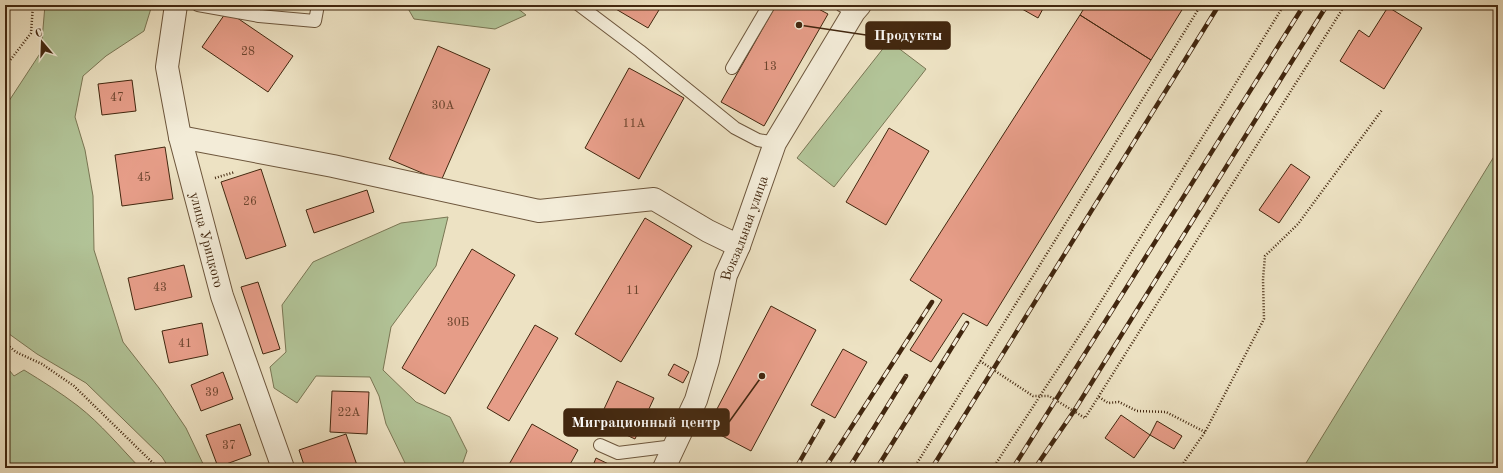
<svg xmlns="http://www.w3.org/2000/svg" width="1503" height="473" font-family="'Old Standard TT',serif">
	<style>
		.green { fill: #b2c498; stroke: #7a7654 }
		.building { fill: #e69d88; stroke: #42270f }
		.lines { fill: none; stroke-linecap: round; stroke-linejoin: round }
		.service-casing { stroke: #6d563c; stroke-width: 14 }
		.minor-casing { stroke: #6d563c; stroke-width: 24 }
		.tertiary-casing { stroke: #6d563c; stroke-width: 24 }
		.path { stroke: #42270f; stroke-width: 2.5; stroke-dasharray: 1 2; stroke-linecap: butt }
		.service { stroke: #f3ecd8; stroke-width: 12 }
		.minor { stroke: #f3ecd8; stroke-width: 22 }
		.tertiary { stroke: #f3ecd8; stroke-width: 22 }
		.rail-casing { stroke: #42270f; stroke-width: 4.5 }
		.rail { stroke: #f3ecd8; stroke-width: 3; stroke-dasharray: 9; stroke-linecap: butt }
		.labels { text-anchor: middle; stroke-width: 3.5; stroke-linejoin: round; paint-order: stroke }
		.number-label { font-size: 12px; fill: #6b442d }
		.street-label { font-size: 14px; fill: #42270f; stroke: #f3ecd8 }
		.leader { fill: none; stroke: #42270f; stroke-width: 1.5 }
		.callout-dot { fill: #42270f; stroke: #f3ecd8; stroke-width: 1.5 }
		.callout { fill: #42270f; stroke: #42270f; stroke-width: 1.5 }
		.callout-label { font-size: 15px; text-anchor: middle; font-weight: bold; fill: #fff }
	</style>
	<rect width="100%" height="100%" fill="#ede2c3"/>
	<filter id="stains"><feTurbulence type="fractalNoise" baseFrequency=".005" numOctaves="4"/><feColorMatrix values="0 0 0 0 .2 0 0 0 0 .09 0 0 0 0 .02 0 0 0 .5 -.17"/></filter>
	<radialGradient id="worn" r=".72"><stop offset=".6" stop-color="#630" stop-opacity="0"/><stop offset="1" stop-color="#630" stop-opacity=".3"/></radialGradient>
	<path class="green" d="M45 5H152L144 31 106 56 83 76 75 117 85 150 93 196 94 250 123 342 159 388 186 428 205 468H169L162 457 86 383 37 354 5 331V107L41 52Z
		M406 5H509L517 8 526 15 495 29 414 19Z
		M889 41 926 69 834 187 797 158Z
		M1498 150V468H1303Z
		M448 217 436 266 391 327 383 370 416 402 450 417 467 451 461 468H406V465L386 424 379 396 370 377 316 376 297 403 274 388 270 367 286 352 282 305 313 262 401 223Z
		M5 365 14 376 24 370C42 381 61 393 78 406 101 424 120 447 140 468H5Z"/>
	<path class="building" d="M609 5H662L648 28Z
		M776 5H811L828 14 764 126 721 102Z
		M1015 5H1045L1038 18Z
		M1086 5H1185L1151 60 1080 15Z
		M1388 7 1422 28 1384 89 1340 61 1359 30 1369 37Z
		M227 11 293 56 268 92 202 47Z
		M1080 15 1151 60 987 326 963 313 931 362 910 350 942 300 910 280Z
		M438 46 490 69 441 181 389 159Z
		M629 68 684 98 639 179 585 148Z
		M132 80 136 111 102 115 98 84Z
		M889 128 929 151 886 225 846 202Z
		M165 147 173 199 122 206 115 155Z
		M1291 164 1310 177 1279 223 1259 210Z
		M261 169 286 246 246 259 221 182Z
		M367 190 374 212 314 233 306 210Z
		M645 218 692 246 621 362 575 334Z
		M472 249 515 275 445 394 402 368Z
		M184 265 192 297 135 310 128 278Z
		M258 282 280 349 263 354 241 287Z
		M771 306 816 330 751 451 707 428Z
		M202 323 208 355 169 363 162 331Z
		M535 325 558 338 509 421 487 408Z
		M843 349 867 362 835 418 811 405Z
		M674 364 689 372 683 383 668 375Z
		M223 372 233 399 201 411 191 385Z
		M617 381 654 398 635 439 598 422Z
		M332 391 369 392 367 434 330 432Z
		M1121 415 1150 435 1134 458 1105 438Z
		M1157 421 1182 436 1174 449 1150 435Z
		M240 424 251 455 218 467 206 435Z
		M532 424 578 450 568 468H507Z
		M346 434 358 468H305L299 450Z
		M596 458 617 468H592Z"/>
	<g class="lines">
		<defs>
			<path id="service" d="M198 5 259 16 315 21 318 5
				M579 5 640 51 735 128 758 140 775 143
				M841 5 854 12
				M732 68 769 5
				M600 445 618 453 674 446"/>
			<g id="minor">
				<path d="M180 137 333 166 539 211 654 199 708 231 739 246"/>
				<path id="s1" d="M664 468 696 400 708 360 726 275 739 246 775 143 854 12 860 5"/>
			</g>
			<g id="tertiary">
				<path id="s2" d="M176 5 167 67 180 137 222 296 283 468"/>
			</g>
		</defs>
		<use href="#service" class="service-casing"/>
		<use href="#minor" class="minor-casing"/>
		<use href="#tertiary" class="tertiary-casing"/>
		<path class="path" d="M5 67 31 33 33 5
			M215 178 235 172
			M5 343 16 352 42 364 74 386 158 468
			M980 361 1033 396H1049L1085 418 1345 5
			M1099 397 1108 403 1119 402 1137 411 1166 412 1205 432
			M914 468 1201 5
			M993 468 1087 324 1284 5
			M1180 468 1205 432 1264 319 1263 279 1265 256 1298 224 1382 110"/>
		<use href="#service" class="service"/>
		<use href="#minor" class="minor"/>
		<use href="#tertiary" class="tertiary"/>
		<defs>
			<path id="rail" d="M796 468 823 421
				M825 468 932 302
				M849 468 906 376
				M877 468 967 323
				M932 468 1219 5
				M1013 468 1304 5
				M1035 468 1074 411 1327 5"/>
		</defs>
		<use href="#rail" class="rail-casing"/>
		<use href="#rail" class="rail"/>
	</g>
	<g class="labels">
		<g class="number-label">
			<text x="248" y="55">28</text>
			<text x="770" y="70">13</text>
			<text x="117" y="101">47</text>
			<text x="443" y="109">30А</text>
			<text x="634" y="127">11А</text>
			<text x="144" y="181">45</text>
			<text x="250" y="205">26</text>
			<text x="160" y="291">43</text>
			<text x="633" y="294">11</text>
			<text x="458" y="326">30Б</text>
			<text x="185" y="347">41</text>
			<text x="212" y="396">39</text>
			<text x="349" y="416">22А</text>
			<text x="229" y="449">37</text>
		</g>
		<g class="street-label">
			<text dy="5" stroke="none"><textPath href="#s1" startOffset="254">Вокзальная улица</textPath></text>
			<text dy="5" stroke="none"><textPath href="#s2" startOffset="240">улица Урицкого</textPath></text>
		</g>
	</g>
	<path class="leader" d="M799 25L866 35M762 376L729 422"/>
	<g class="callout-dot">
		<circle cx="799" cy="25" r="4"/>
		<circle cx="762" cy="376" r="4"/>
	</g>
	<g class="callout">
		<rect x="866" y="22" width="84" height="27" rx="4"/>
		<rect x="564" y="409" width="165" height="27" rx="4"/>
	</g>
	<g class="callout-label">
		<text x="908" y="40">Продукты</text>
		<text x="646" y="427">Миграционный центр</text>
	</g>
	<rect width="1503" height="473" fill="none" stroke="#ede2c3" stroke-width="20"/>
	<rect x="6" y="6" width="1491" height="461" fill="none" stroke="#42270f" stroke-width="2"/>
	<rect x="10" y="10" width="1483" height="453" fill="none" stroke="#42270f"/>
	<g transform="translate(42 42) rotate(341)" stroke="#f3ecd8" stroke-width="3" paint-order="stroke">
	<path d="M0-3L7 15L0 10L-7 15Z" fill="#42270f"/>
	<text y="-6" font-size="11" font-weight="bold" text-anchor="middle" fill="#42270f">С</text>
	</g>
	<rect width="100%" height="100%" filter="url(#stains)"/>
	<rect width="100%" height="100%" fill="url(#worn)"/>
</svg>
